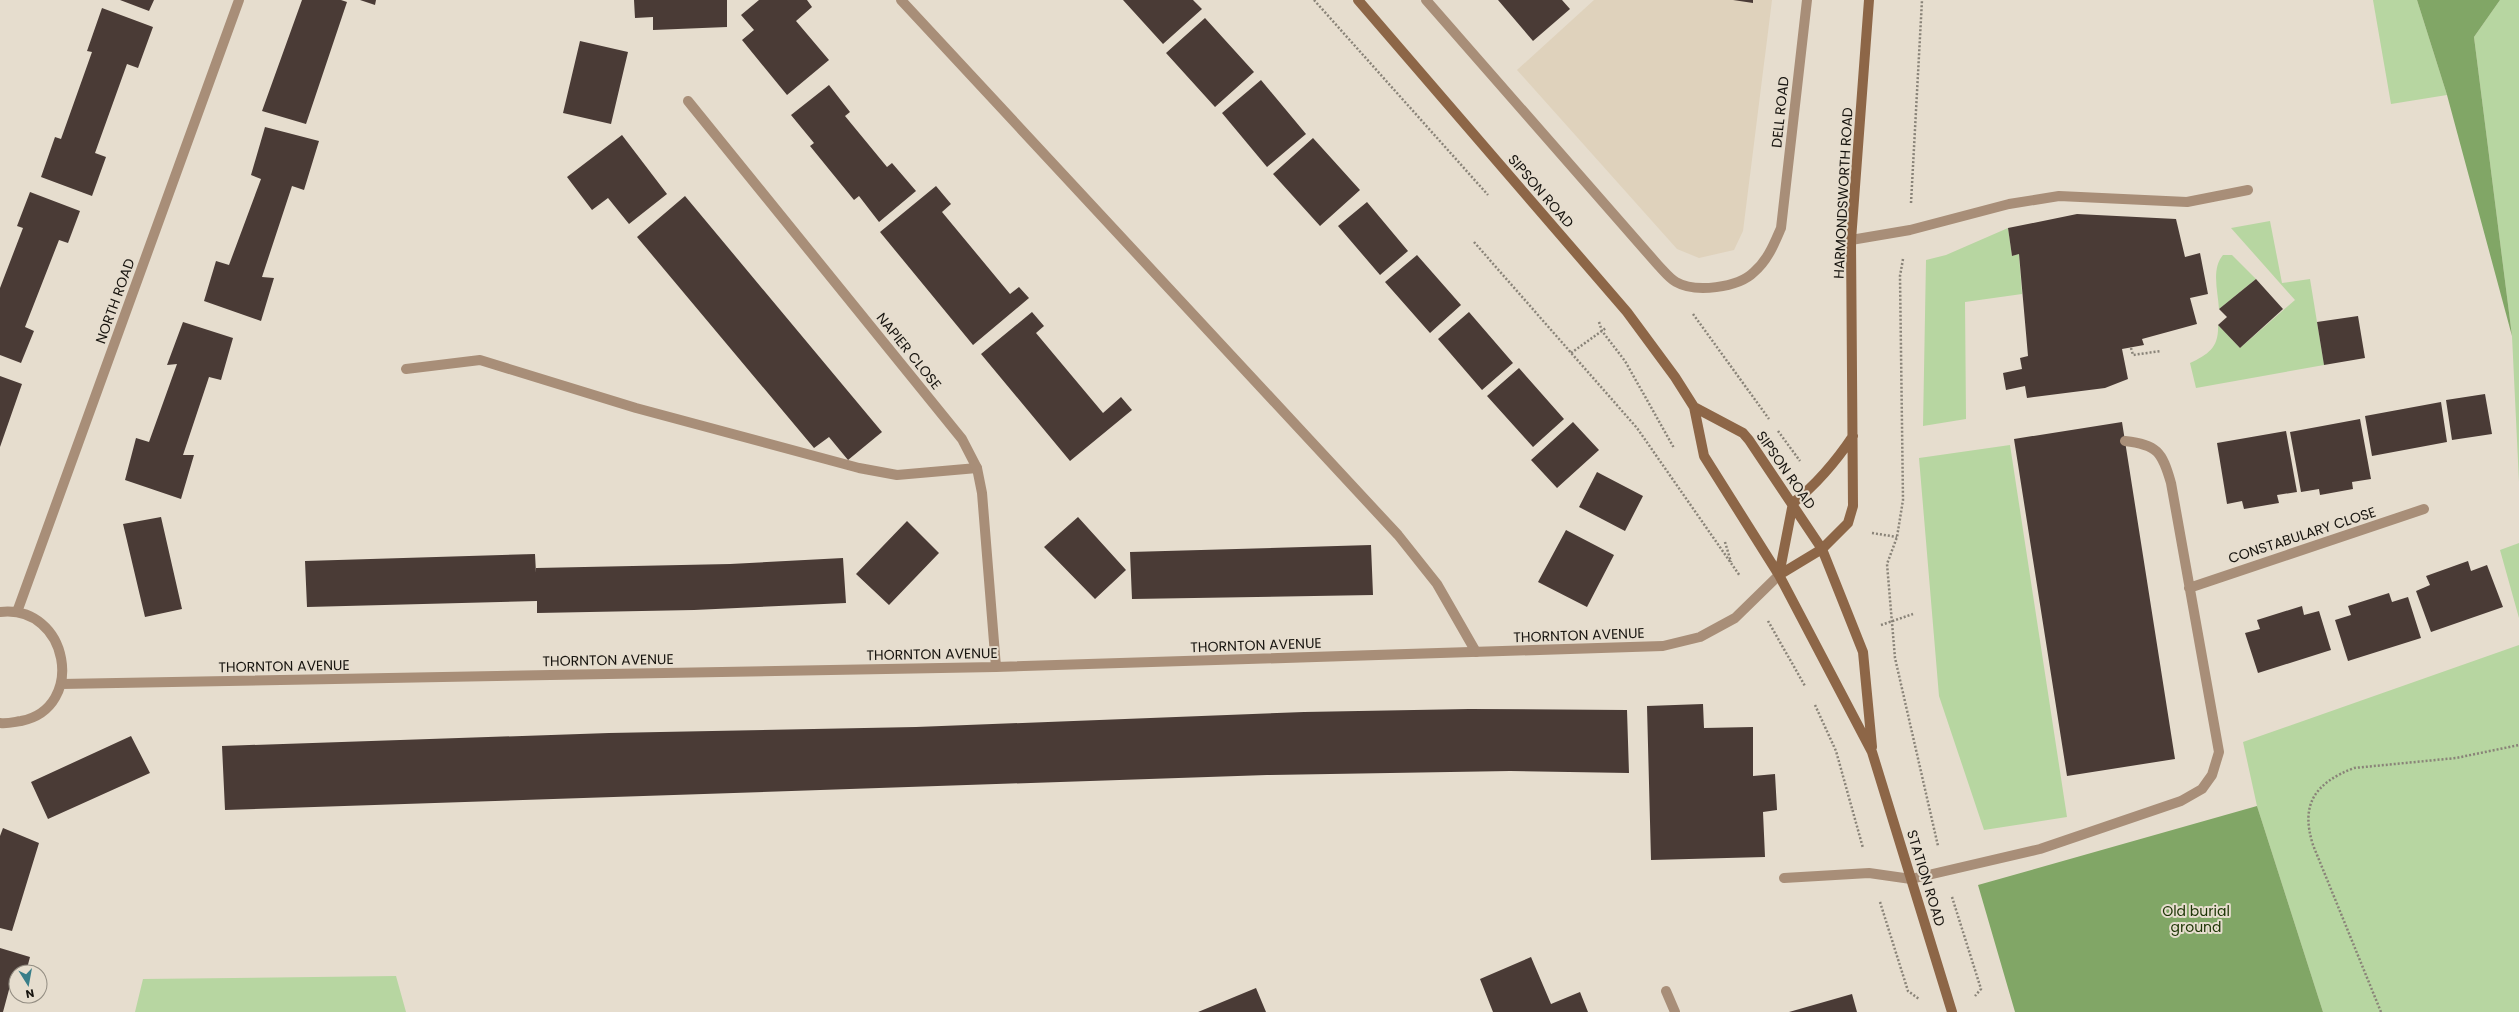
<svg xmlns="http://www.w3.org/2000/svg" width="2519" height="1012" font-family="Poppins,sans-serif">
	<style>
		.built { fill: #dfd2bc }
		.green { fill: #b7d6a1 }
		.forest { fill: #81a666 }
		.building { fill: #4a3b36 }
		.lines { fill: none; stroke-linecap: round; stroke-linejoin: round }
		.path { stroke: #898378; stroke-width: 2.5; stroke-dasharray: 2 2; stroke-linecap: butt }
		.lane { stroke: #a88e78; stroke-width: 10 }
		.street { stroke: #a88e78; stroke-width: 10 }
		.secondary { stroke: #8d6647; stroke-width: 10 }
		.labels { text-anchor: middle; stroke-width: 4; stroke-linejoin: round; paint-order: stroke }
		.street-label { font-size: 14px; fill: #17140f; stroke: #e6ddce }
		.park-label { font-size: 14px; fill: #1c3404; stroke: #e6ddce }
	</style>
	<rect width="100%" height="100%" fill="#e6ddce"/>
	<path class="built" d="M1594 0H1772L1743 231 1734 250 1699 258 1677 249 1517 70Z"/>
	<path class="green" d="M2373 0H2417L2447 95 2391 104Z
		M2500 0H2519V482L2512 336 2474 37Z
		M2270 221 2282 283 2310 279 2324 365 2196 388 2190 363C2209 354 2219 347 2218 325L2240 348 2295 300 2231 228Z
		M2008 228 2012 256 2019 254 2022 294 1965 302 1966 419 1923 426 1926 260 1946 255Z
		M2223 255H2232L2256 279 2219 309C2218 292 2211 269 2223 255Z
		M2010 445 2067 817 1984 830 1939 696 1919 458Z
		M2519 543V618L2500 550Z
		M2519 645V1012H2323L2257 806 2243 742Z
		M396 976 406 1012H135L143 979Z"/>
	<path class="forest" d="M2417 0H2500L2474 37 2512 336 2447 95Z
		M2257 806 2323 1012H2015L1978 885Z"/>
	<path class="building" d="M120 0H154L149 11Z
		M302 0H341L347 2 306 124 262 111Z
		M360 0H376L375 5Z
		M634 0H727V27L653 30V17L635 18Z
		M759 0H807L812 7 796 21 829 60 787 95 742 40 754 30 741 15Z
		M1123 0H1193L1202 9 1163 44Z
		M1498 0H1562L1570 9 1533 41Z
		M1733 0H1753V3Z
		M102 8 153 27 138 68 127 64 95 153 106 157 92 196 41 177 55 137 61 139 92 52 87 51Z
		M1205 18 1254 72 1215 107 1166 53Z
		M580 41 628 52 611 124 563 113Z
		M1261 80 1306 134 1267 167 1222 113Z
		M829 85 850 112 845 116 887 167 892 163 916 191 879 222 859 196 854 200 810 146 814 143 791 115Z
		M265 127 319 141 304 190 292 186 262 277 274 278 261 321 204 301 216 261 229 265 261 179 251 175Z
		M622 135 667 194 629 224 608 198 592 210 567 177Z
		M1313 138 1360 190 1320 226 1273 174Z
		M936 186 951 204 942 212 1010 294 1019 287 1029 298 973 345 880 232Z
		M30 192 80 211 68 243 59 240 25 327 34 331 21 363 0 355V288L23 228 17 226Z
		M685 196 882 432 848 460 829 437 814 448 637 237Z
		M1367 202 1408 251 1380 275 1338 226Z
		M2077 214 2176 219 2185 257 2200 253 2208 294 2190 298 2197 324 2142 339 2144 345 2122 349 2128 379 2105 388 2027 398 2025 386 2006 390 2003 373 2022 369 2020 358 2028 356 2019 254 2012 256 2008 228Z
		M1417 255 1461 305 1430 333 1385 282Z
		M2256 279 2283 309 2240 348 2218 325 2227 317 2219 309Z
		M1032 312 1044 326 1036 333 1103 413 1121 397 1132 410 1070 461 981 354Z
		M1469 312 1513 363 1482 390 1438 339Z
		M2358 316 2365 358 2324 365 2317 322Z
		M183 322 233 338 221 380 209 377 183 455H194L181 499 125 480 136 438 149 442 177 364 167 365Z
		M1519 368 1564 419 1533 447 1487 396Z
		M0 376 22 384 0 447Z
		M2485 394 2492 434 2452 440 2446 400Z
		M2441 402 2447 442 2372 456 2365 416Z
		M2360 419 2371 479 2352 482 2353 489 2320 495 2319 489 2301 492 2290 432Z
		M1573 422 1599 450 1557 488 1531 460Z
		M2122 422 2175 759 2067 776 2014 439Z
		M2286 431 2297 492 2277 495 2279 503 2244 509 2242 501 2227 504 2217 443Z
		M1597 472 1643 496 1625 531 1579 507Z
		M161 517 182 609 145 617 123 524Z
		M1078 517 1126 570 1095 599 1044 547Z
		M907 521 939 553 889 605 856 574Z
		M1566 530 1614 555 1587 607 1538 582Z
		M1371 545 1373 595 1132 599 1130 552Z
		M535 554 536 573V568L730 564 843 558 846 603 694 610 537 613V601L307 607 305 561Z
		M2468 561 2471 571 2487 565 2503 607 2431 632 2416 591 2430 585 2426 576Z
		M2389 593 2392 602 2408 597 2421 638 2348 661 2335 620 2351 615 2348 606Z
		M2302 606 2304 615 2319 611 2331 650 2258 673 2245 633 2260 629 2257 620Z
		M1703 704 1704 728 1753 727V776L1775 774 1777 810 1763 812 1765 857 1651 860 1647 706Z
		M1469 709 1627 710 1629 773 1510 771 1267 775 225 810 222 746 609 733 916 727 1304 712Z
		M131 736 150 773 48 819 31 782Z
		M3 828 39 843 12 931 0 928V836Z
		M0 948 30 957 26 972H16V989L10 986 3 1012H0Z
		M1531 957 1551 1004 1580 992 1588 1012H1493L1480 979Z
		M1256 988 1266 1012H1198Z
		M1852 994 1857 1012H1789Z"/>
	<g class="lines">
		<path class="path" d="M1314 0 1488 195
			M1911 203 1922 0
			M1474 242 1637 428 1740 576
			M1903 259 1900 276 1903 500 1897 537 1887 564 1895 658 1938 846
			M1693 314 1769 419
			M1599 322 1602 331 1625 361 1674 448
			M2131 348 2133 355 2161 351
			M1571 353 1606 328
			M1778 431 1800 461
			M1872 533 1897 537
			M1725 542 1731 562
			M1768 621 1805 686
			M1881 625 1913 614
			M1815 705 1836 751 1863 848
			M1952 897 1981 989 1975 996
			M1880 902 1908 991 1919 999
			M2381 1012 2313 845C2300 804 2315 783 2354 768L2456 758 2519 745"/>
		<path class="lane" d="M901 0 1398 535 1437 584 1476 652
			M1851 240 1910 230 2009 204 2059 196 2187 202 2248 190
			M406 369 480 360 636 408 859 468 897 475 977 468
			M2189 588 2424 509
			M1784 878 1869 873 1911 879 2040 849 2181 801 2202 789 2212 775 2219 752 2171 483C2162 451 2157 445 2125 441"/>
		<path class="street" d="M1426 0 1658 265C1663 270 1669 278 1676 282 1695 293 1738 288 1754 272 1768 260 1774 244 1781 228L1807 0
			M688 101 962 439 977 468 982 493 996 667
			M0 612C69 604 87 708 21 721 14 722 7 724 0 723
			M17 612 239 0
			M61 684 996 667 1663 646 1700 637 1735 618 1779 575
			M1666 991 1675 1012"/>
		<path class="secondary" d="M1358 0 1627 312 1675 377 1694 407 1704 456 1779 575 1872 752 1952 1012
			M1694 407 1743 433 1749 440 1822 549 1863 652 1872 747
			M1779 575 1822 549 1848 523 1853 506 1851 240 1869 0
			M1779 575 1793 503C1818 483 1835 463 1853 436"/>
	</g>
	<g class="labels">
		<g class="street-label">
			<text transform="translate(1780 112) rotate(-84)" y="5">DELL ROAD</text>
			<text transform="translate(1541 191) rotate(49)" y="5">SIPSON ROAD</text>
			<text transform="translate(1843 193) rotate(-87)" y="5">HARMONDSWORTH ROAD</text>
			<text transform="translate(115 301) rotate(-70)" y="5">NORTH ROAD</text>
			<text transform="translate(909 351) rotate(51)" y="5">NAPIER CLOSE</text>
			<text transform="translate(1786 470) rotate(55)" y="5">SIPSON ROAD</text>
			<text transform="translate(2302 535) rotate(-18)" y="5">CONSTABULARY CLOSE</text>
			<text transform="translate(1579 635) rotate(-2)" y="5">THORNTON AVENUE</text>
			<text transform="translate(1256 645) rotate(-2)" y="5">THORNTON AVENUE</text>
			<text transform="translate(932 654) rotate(-1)" y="5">THORNTON AVENUE</text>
			<text transform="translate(608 660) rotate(-1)" y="5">THORNTON AVENUE</text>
			<text transform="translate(284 666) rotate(-1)" y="5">THORNTON AVENUE</text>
			<text transform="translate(1926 878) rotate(73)" y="5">STATION ROAD</text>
		</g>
		<g class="park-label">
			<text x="2196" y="916">Old burial<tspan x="2196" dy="16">ground</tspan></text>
		</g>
	</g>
	<g transform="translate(28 984) rotate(169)"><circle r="19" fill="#e6ddce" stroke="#938d82"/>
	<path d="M0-3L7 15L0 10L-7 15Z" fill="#387e89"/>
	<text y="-6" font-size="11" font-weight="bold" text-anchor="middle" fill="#17140f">N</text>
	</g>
</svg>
